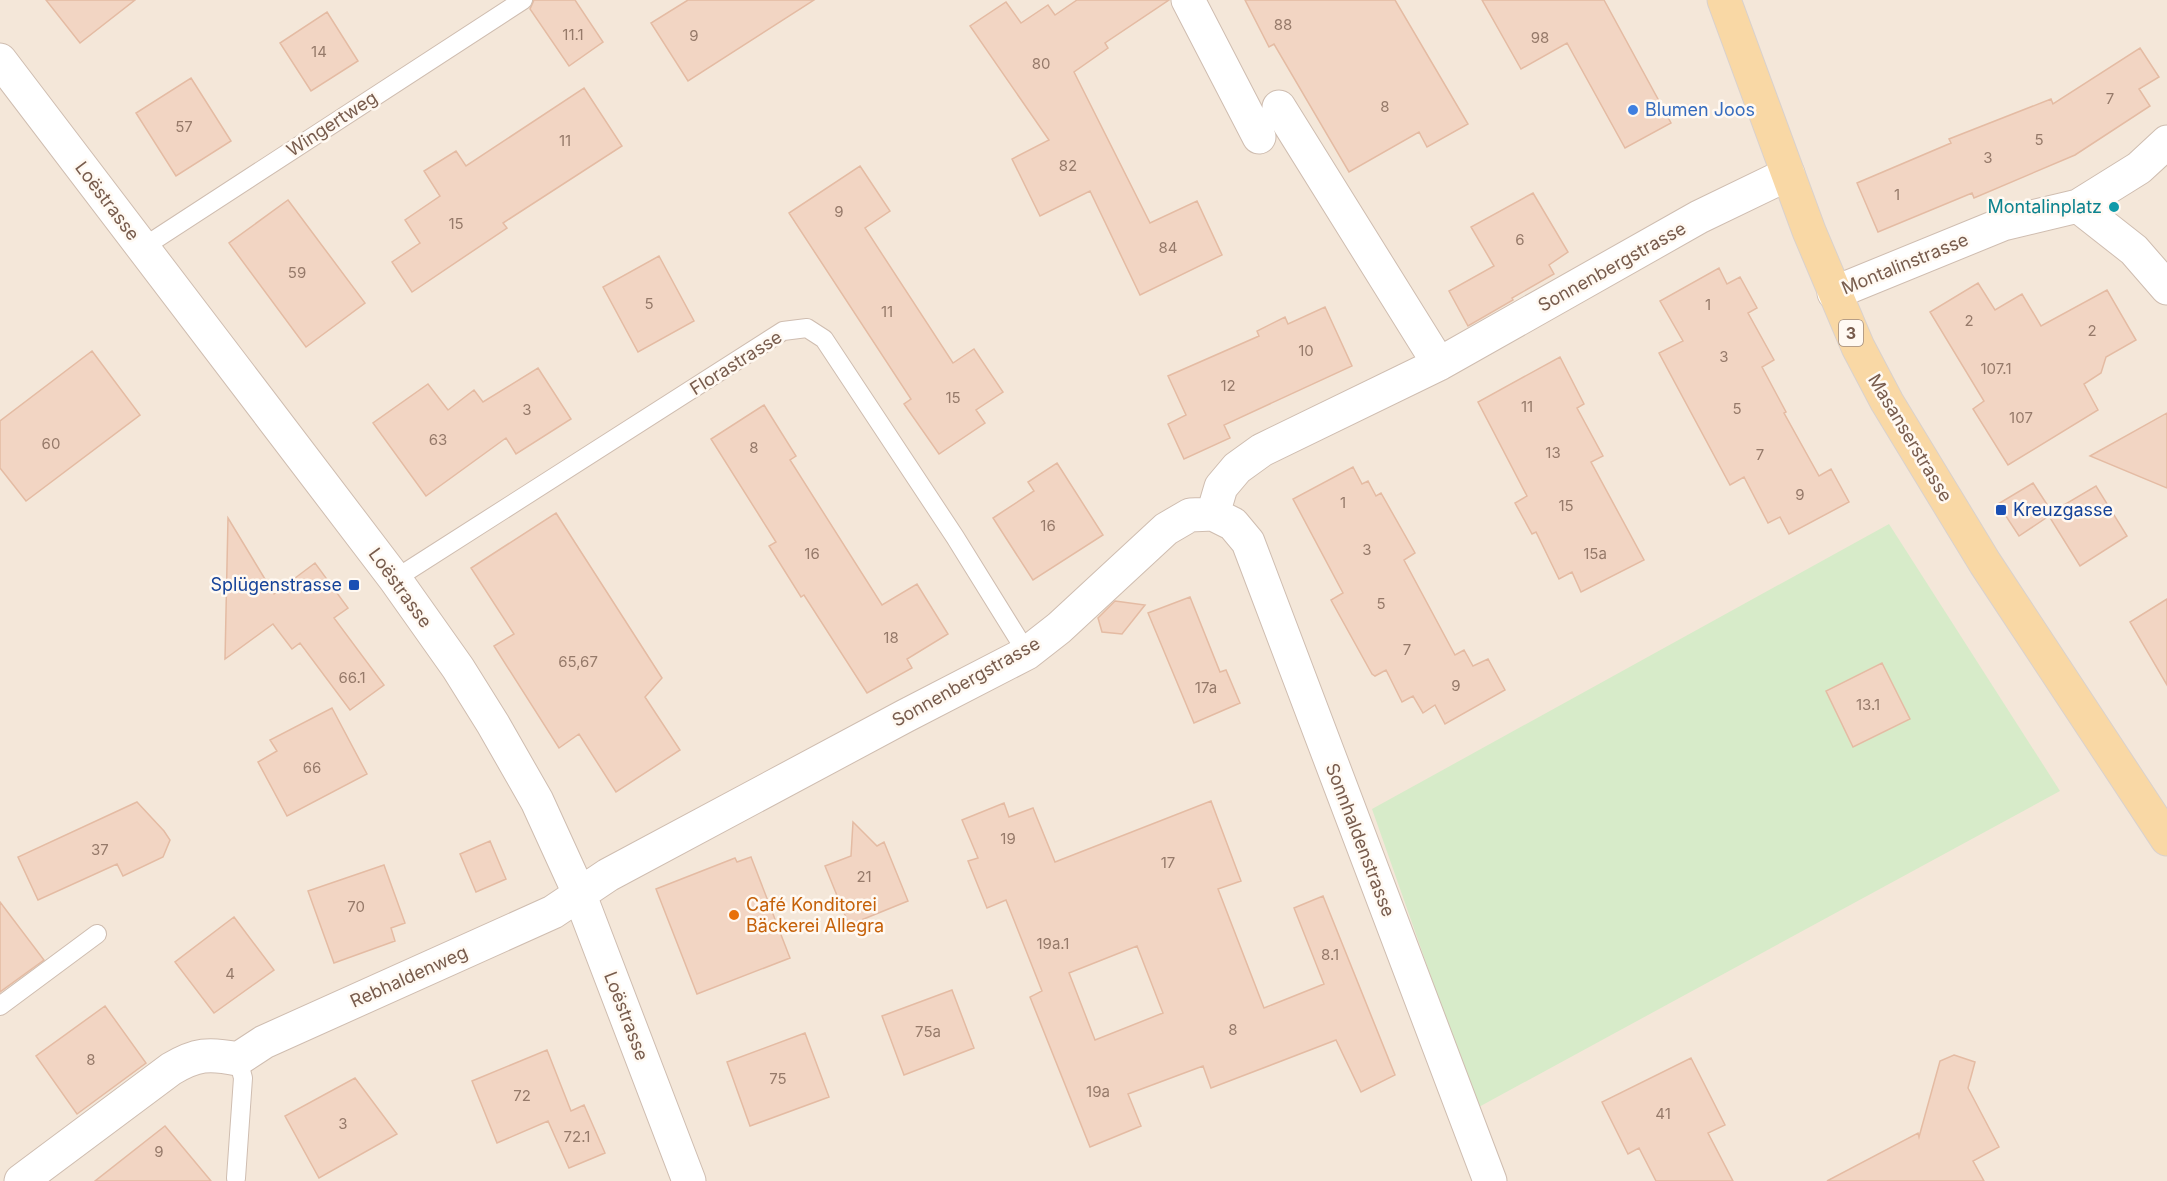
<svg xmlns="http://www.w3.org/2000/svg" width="2167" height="1181" font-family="Inter,sans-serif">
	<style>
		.residential { fill: #f4e7d9 }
		.green { fill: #d7ebc9 }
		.building { fill: #f2d5c3; stroke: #e4bba3; stroke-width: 1.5; fill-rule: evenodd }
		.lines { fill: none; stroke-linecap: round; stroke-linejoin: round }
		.service-casing { stroke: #cfbdb0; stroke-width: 20 }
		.minor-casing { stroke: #cfbdb0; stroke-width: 35 }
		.primary-casing { stroke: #d9d1cd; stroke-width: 35 }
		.service { stroke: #fff; stroke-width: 18 }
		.minor { stroke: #fff; stroke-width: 33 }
		.primary { stroke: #f9d8a5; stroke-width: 33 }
		.shop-dot { fill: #3f7fe0; stroke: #fff9f2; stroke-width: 2 }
		.culture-dot { fill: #0f9aa8; stroke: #fff9f2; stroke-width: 2 }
		.transit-dot { fill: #1a4fb4; stroke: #fff9f2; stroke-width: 2 }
		.food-dot { fill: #e8710a; stroke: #fff9f2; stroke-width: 2 }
		.labels { text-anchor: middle; stroke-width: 5; stroke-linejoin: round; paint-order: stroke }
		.number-label { font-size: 15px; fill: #967a6a }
		.shield { fill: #fff9f2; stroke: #a08b7e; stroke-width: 1.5 }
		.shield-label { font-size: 16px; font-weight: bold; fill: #785c4d }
		.shop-label { font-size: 18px; fill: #366cbe; stroke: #fff9f2; text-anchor: start }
		.street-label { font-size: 18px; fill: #785c4d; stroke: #fff9f2 }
		.culture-label { font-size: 18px; fill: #0d838f; stroke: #fff9f2; text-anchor: end }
		.transit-label { font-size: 18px; fill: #164399; stroke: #fff9f2; text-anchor: start }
		.food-label { font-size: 18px; fill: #c56008; stroke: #fff9f2; text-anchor: start }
	</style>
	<rect width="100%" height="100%" fill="#fdf5eb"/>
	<path class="residential" d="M0 0H2167V1181H0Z"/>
	<path class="green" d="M1889 524 2060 791 1477 1108 1372 809Z"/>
	<path class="building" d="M46 0H135L80 43Z
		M534 0H575L603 42 569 66 530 9Z
		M688 0H814L688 81 651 23Z
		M1077 0H1169L1105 43 1108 48 1074 72 1150 223 1197 201 1222 255 1140 295 1090 191 1040 216 1012 159 1049 140 970 26 1006 2 1021 23 1048 5 1055 15Z
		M1245 0H1395L1468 124 1427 147 1419 132 1349 172 1274 44 1269 47Z
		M1482 0H1604L1671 123 1625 148 1567 43 1521 69Z
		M327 12 358 61 311 91 280 43Z
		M2140 48 2159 77 2139 89 2150 106 2075 155 1974 198 1972 193 1878 232 1857 183 1951 143 1949 139 2051 99 2053 104Z
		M191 78 231 141 176 176 136 113Z
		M584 88 622 146 503 223 507 228 412 292 392 262 420 243 405 220 440 196 424 171 456 151 466 166Z
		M860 166 890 211 865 228 953 363 974 349 1003 392 976 410 985 423 939 454 904 404 911 399 789 213Z
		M1533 193 1568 252 1549 265 1554 274 1512 298 1513 300 1468 326 1449 291 1494 266 1471 227Z
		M288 200 365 303 306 347 229 243Z
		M659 256 694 321 638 352 603 287Z
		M1719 268 1727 284 1740 277 1757 308 1748 313 1774 360 1762 367 1786 412 1784 413 1819 476 1831 469 1849 502 1789 534 1780 517 1768 523 1744 477 1730 485 1659 353 1683 341 1660 301Z
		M1978 283 1995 310 2022 294 2041 326 2107 290 2136 340 2106 357 2101 373 2084 384 2098 410 2008 465 1973 409 1984 401 1930 312Z
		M1325 307 1352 366 1224 425 1230 438 1184 459 1168 424 1186 415 1168 376 1259 336 1257 331 1285 317 1288 324Z
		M92 351 140 415 26 501 0 468V421Z
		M1560 357 1584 404 1577 408 1603 456 1591 462 1644 560 1581 592 1572 572 1559 579 1536 532 1532 534 1515 503 1527 496 1478 402Z
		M538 368 571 419 516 454 506 438 426 496 373 423 428 384 448 410 474 390 483 402Z
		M764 405 796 456 790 460 882 605 917 584 948 634 907 659 912 668 867 693 804 595 801 597 769 546 776 542 711 439Z
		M2167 413V488L2090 456Z
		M1057 463 1103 535 1033 580 993 518 1034 491 1028 482Z
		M1353 467 1362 484 1368 481 1376 496 1381 493 1415 553 1404 560 1455 655 1464 650 1473 666 1488 659 1505 690 1445 724 1435 705 1423 713 1413 696 1402 702 1386 670 1375 676 1372 674 1331 600 1343 593 1293 499Z
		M2033 483 2052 512 2096 486 2127 536 2080 566 2049 516 2019 536 1998 504Z
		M556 513 662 678 645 697 680 750 616 792 579 734 559 748 494 646 514 634 471 568Z
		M228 518 274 594 315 563 348 608 334 618 384 685 350 710 300 643 292 649 273 624 225 659Z
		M1190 597 1220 672 1226 670 1240 703 1194 723 1148 613Z
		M2167 599V685L2130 622Z
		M1115 601 1145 605 1122 634 1102 632 1098 618Z
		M1882 663 1910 719 1853 747 1826 691Z
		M332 708 367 774 287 816 258 762 277 751 270 740Z
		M1211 801 1241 881 1218 889 1264 1008 1324 984 1294 908 1323 896 1395 1075 1361 1092 1336 1040 1211 1088 1203 1066 1128 1094 1141 1126 1090 1147 1030 997 1042 991 1006 900 987 908 968 861 978 858 962 820 1004 803 1009 817 1033 808 1055 862ZM1137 946 1163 1013 1095 1040 1069 973Z
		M137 802 164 831 170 840 163 857 123 876 117 864 38 900 18 857Z
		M853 822 877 846 884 842 908 901 849 925 825 866 851 856Z
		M490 841 506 879 476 892 460 854Z
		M751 857 790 958 697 994 656 889 735 858 737 862Z
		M384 865 405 923 391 928 395 941 334 963 308 891Z
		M0 902 44 960 0 992Z
		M234 917 274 970 214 1013 175 962Z
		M952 990 974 1048 904 1075 882 1016Z
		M105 1006 146 1063 77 1114 36 1056Z
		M805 1033 829 1097 750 1126 727 1062Z
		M547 1050 571 1111 584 1105 605 1153 569 1168 548 1121 497 1143 472 1081Z
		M1954 1055 1975 1062 1968 1088 1999 1147 1973 1161 1984 1181H1827L1918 1133 1919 1137 1940 1061Z
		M1691 1058 1725 1125 1708 1133 1733 1181H1656L1639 1148 1628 1154 1602 1102Z
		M355 1078 397 1134 319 1178 285 1116Z
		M165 1126 211 1181H95Z"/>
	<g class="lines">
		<defs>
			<path id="service" d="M142 248 523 0
				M395 579 783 331 807 328 824 339 955 537 1027 653
				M0 1006 97 934
				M236 1178 243 1078 238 1059"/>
			<path id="minor" d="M1188 0 1259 137
				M0 60 395 579 458 668 493 724 537 801 579 893 689 1181
				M1279 107 1439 364
				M2078 206 2134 250 2167 288
				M1834 293 2003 224 2078 206 2139 168 2167 142
				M1213 514 1233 524 1248 542 1490 1181
				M21 1181 171 1069C196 1054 209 1053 238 1059L264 1042 553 912 608 875 905 716 1027 653 1059 628 1166 529 1190 515 1213 514 1221 487 1237 468 1262 450 1439 364 1699 217 1788 174"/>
			<path id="primary" d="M1724 0 1809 231 1858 347 1887 402 1985 563 2167 839"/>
		</defs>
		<use href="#service" class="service-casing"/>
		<use href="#minor" class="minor-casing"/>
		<use href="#primary" class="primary-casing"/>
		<use href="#service" class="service"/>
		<use href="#minor" class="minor"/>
		<use href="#primary" class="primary"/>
	</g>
	<circle class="shop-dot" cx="1633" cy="110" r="6"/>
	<circle class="culture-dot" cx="2114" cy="207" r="6"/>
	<g class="transit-dot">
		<rect x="1995" y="504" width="12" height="12" rx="3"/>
		<rect x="348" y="579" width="12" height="12" rx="3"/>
	</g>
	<circle class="food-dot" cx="734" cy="915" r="6"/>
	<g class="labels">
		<g class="number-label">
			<text x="1283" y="30">88</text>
			<text x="573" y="40">11.1</text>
			<text x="694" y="41">9</text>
			<text x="1540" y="43">98</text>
			<text x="319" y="57">14</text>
			<text x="1041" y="69">80</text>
			<text x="2110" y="104">7</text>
			<text x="1385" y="112">8</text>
			<text x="184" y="132">57</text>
			<text x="2039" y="145">5</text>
			<text x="565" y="146">11</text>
			<text x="1988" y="163">3</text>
			<text x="1068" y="171">82</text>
			<text x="1897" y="200">1</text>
			<text x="839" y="217">9</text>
			<text x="456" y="229">15</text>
			<text x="1520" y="245">6</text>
			<text x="1168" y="253">84</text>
			<text x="297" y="278">59</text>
			<text x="649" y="309">5</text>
			<text x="1708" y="310">1</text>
			<text x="887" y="317">11</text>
			<text x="1969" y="326">2</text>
			<text x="2092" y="336">2</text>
			<text x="1306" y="356">10</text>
			<text x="1724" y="362">3</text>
			<text x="1996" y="374">107.1</text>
			<text x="1228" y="391">12</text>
			<text x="953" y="403">15</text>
			<text x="1527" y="412">11</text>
			<text x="1737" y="414">5</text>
			<text x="527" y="415">3</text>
			<text x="2021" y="423">107</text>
			<text x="438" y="445">63</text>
			<text x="51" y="449">60</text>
			<text x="754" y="453">8</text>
			<text x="1553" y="458">13</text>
			<text x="1760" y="460">7</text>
			<text x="1800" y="500">9</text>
			<text x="1343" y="508">1</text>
			<text x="1566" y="511">15</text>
			<text x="1048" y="531">16</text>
			<text x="1367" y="555">3</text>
			<text x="812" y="559">16</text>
			<text x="1595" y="559">15a</text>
			<text x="1381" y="609">5</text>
			<text x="891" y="643">18</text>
			<text x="1407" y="655">7</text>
			<text x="578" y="667">65,67</text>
			<text x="352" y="683">66.1</text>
			<text x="1456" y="691">9</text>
			<text x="1206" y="693">17a</text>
			<text x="1868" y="710">13.1</text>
			<text x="312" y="773">66</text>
			<text x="1008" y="844">19</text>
			<text x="100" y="855">37</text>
			<text x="1168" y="868">17</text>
			<text x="864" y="882">21</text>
			<text x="356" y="912">70</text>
			<text x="1053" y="949">19a.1</text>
			<text x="1330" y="960">8.1</text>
			<text x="230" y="979">4</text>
			<text x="1233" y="1035">8</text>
			<text x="928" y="1037">75a</text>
			<text x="91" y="1065">8</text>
			<text x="778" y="1084">75</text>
			<text x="1098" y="1097">19a</text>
			<text x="522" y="1101">72</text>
			<text x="1663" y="1119">41</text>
			<text x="343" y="1129">3</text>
			<text x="577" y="1142">72.1</text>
			<text x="159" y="1157">9</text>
		</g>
		<rect class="shield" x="1839" y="320" width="24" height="26" rx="4.5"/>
		<g class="shield-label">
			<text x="1851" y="339">3</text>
		</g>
		<g class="shop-label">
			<text x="1645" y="116">Blumen Joos</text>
		</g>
		<g class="street-label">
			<text transform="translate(332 124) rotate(-33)" y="6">Wingertweg</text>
			<text transform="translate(107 201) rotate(53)" y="6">Loëstrasse</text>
			<text transform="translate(1905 264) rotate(-22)" y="6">Montalinstrasse</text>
			<text transform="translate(1612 267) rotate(-29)" y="6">Sonnenbergstrasse</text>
			<text transform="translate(736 363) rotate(-32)" y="6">Florastrasse</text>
			<text transform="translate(1910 438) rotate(59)" y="6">Masanserstrasse</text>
			<text transform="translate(400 588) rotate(54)" y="6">Loëstrasse</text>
			<text transform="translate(966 682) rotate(-29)" y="6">Sonnenbergstrasse</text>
			<text transform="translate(1360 840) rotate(69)" y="6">Sonnhaldenstrasse</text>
			<text transform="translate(409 977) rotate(-24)" y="6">Rebhaldenweg</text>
			<text transform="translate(626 1016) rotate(69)" y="6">Loëstrasse</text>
		</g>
		<g class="culture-label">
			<text x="2102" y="213">Montalinplatz</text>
		</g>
		<g class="transit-label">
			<text x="2013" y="516">Kreuzgasse</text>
			<text x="342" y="591" text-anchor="end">Splügenstrasse</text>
		</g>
		<g class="food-label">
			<text x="746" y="911">Café Konditorei<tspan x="746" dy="21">Bäckerei Allegra</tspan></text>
		</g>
	</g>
</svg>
